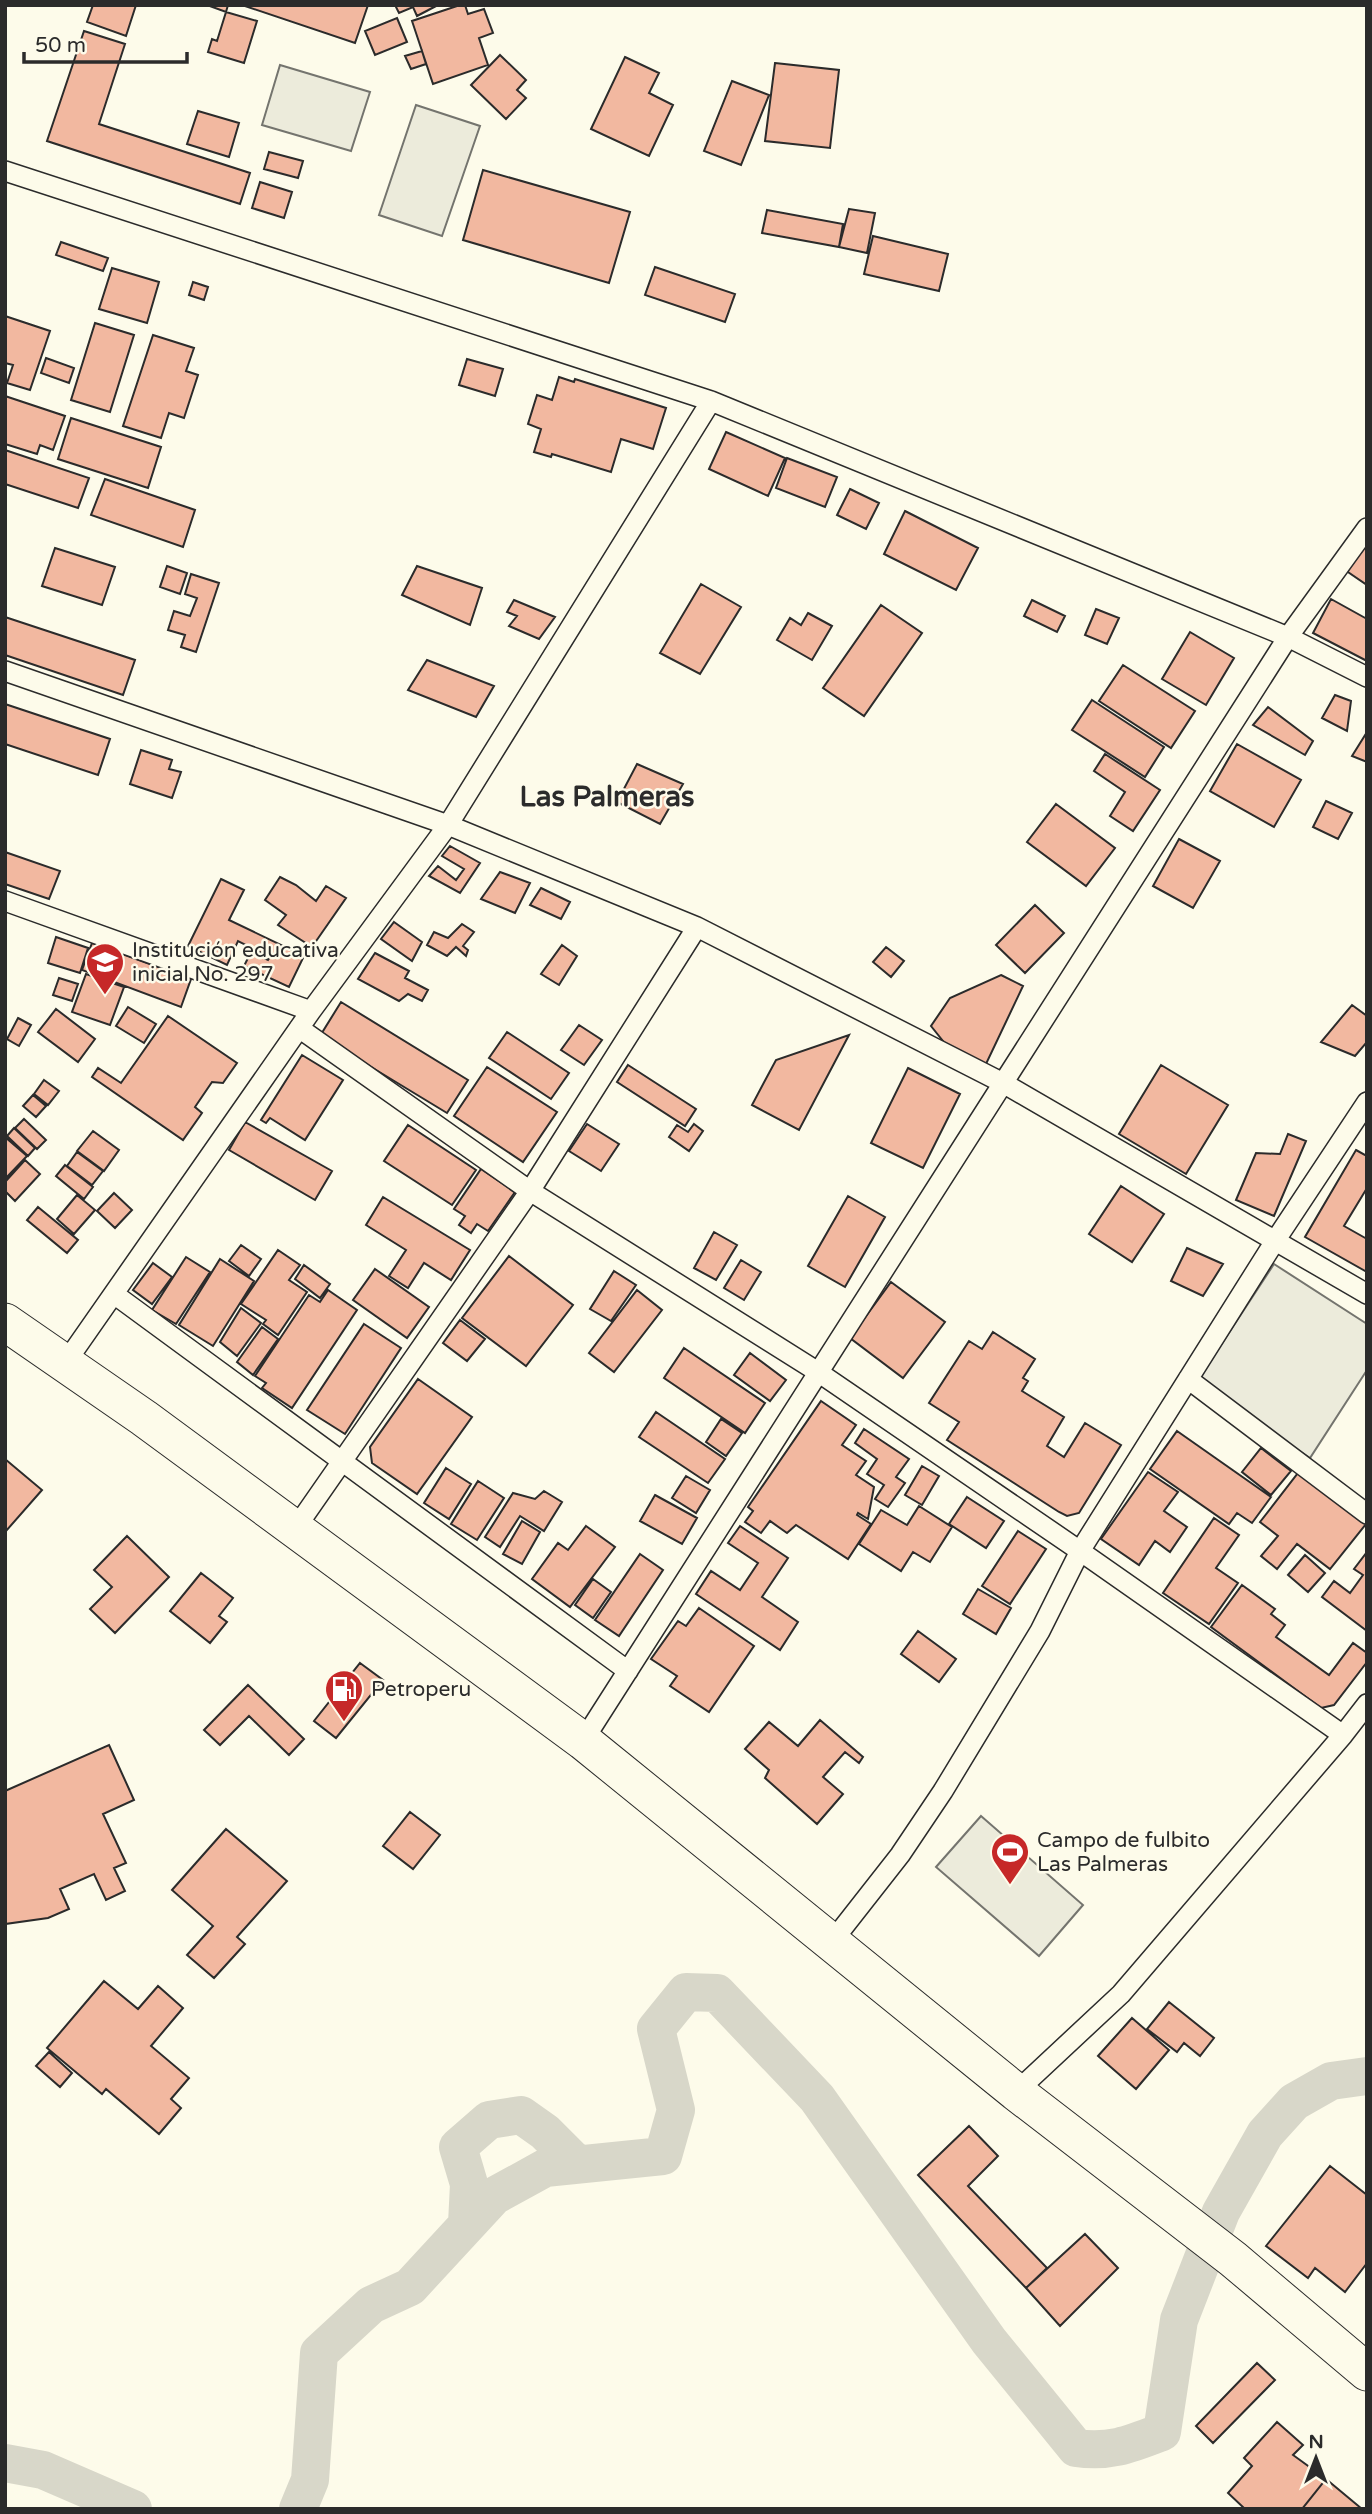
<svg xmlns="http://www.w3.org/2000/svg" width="1372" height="2514" font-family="'Varela Round',sans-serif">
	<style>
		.green { fill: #ecebdb; stroke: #74746e; stroke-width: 2 }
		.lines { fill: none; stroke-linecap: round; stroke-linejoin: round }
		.river { stroke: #d8d7c9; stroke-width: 38 }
		.building { fill: #f2b8a0; stroke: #2b2b2b; stroke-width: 2 }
		.street-casing { stroke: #2b2b2b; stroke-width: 22 }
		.highway-casing { stroke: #2b2b2b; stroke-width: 39 }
		.street { stroke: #fdfbea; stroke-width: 19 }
		.highway { stroke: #fdfbea; stroke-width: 37 }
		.labels { text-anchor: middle; stroke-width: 5; stroke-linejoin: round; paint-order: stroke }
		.poi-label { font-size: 21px; fill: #2b2b2b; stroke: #fdfbea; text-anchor: start }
		.district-label { font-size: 28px; font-weight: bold; fill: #2b2b2b; stroke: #fdfbea }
	</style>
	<rect width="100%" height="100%" fill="#fdfbea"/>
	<path class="green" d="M280 65 370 92 351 151 262 125Z
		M416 105 480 126 442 236 379 215Z
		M1274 1264 1367 1324V1370L1310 1458 1196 1383Z
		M981 1816 1083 1905 1039 1956 936 1867Z"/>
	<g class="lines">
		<path class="river" d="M467 2224 469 2184 458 2147 489 2120 521 2115 545 2132 577 2164
			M5 2463 43 2470 133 2509
			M298 2509 310 2480 319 2353 371 2305 410 2287 494 2196 545 2168 663 2156 676 2110 656 2029 686 1992 717 1993 817 2098 989 2341 1076 2448C1110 2453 1131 2444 1162 2432L1179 2320 1221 2212 1265 2134 1294 2102 1331 2081 1367 2076"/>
	</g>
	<path class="building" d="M93 5H136L126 36 87 22Z
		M207 5H228L226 12Z
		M242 5H368L355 43Z
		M395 5H438L417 16 413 7 399 13Z
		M460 5H465L468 14 484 9 493 33 479 38 488 65 433 84 412 21Z
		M226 12 257 21 244 63 208 52 212 39 217 41Z
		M397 18 407 42 375 55 365 31Z
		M84 31 125 44 99 124 250 173 240 204 47 141Z
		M422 51 426 64 411 69 405 56Z
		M500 55 526 80 517 90 526 98 506 119 471 85Z
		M625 57 659 73 649 93 673 105 649 156 591 129Z
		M775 63 839 70 830 148 765 141Z
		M732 81 769 95 741 165 704 151Z
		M198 111 239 123 229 157 187 144Z
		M269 152 303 161 298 178 264 169Z
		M483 170 630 212 609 283 463 240Z
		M260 182 292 192 284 218 252 208Z
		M849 209 875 213 867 253 839 247Z
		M767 210 843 224 839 247 762 233Z
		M873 236 948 254 939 291 864 274Z
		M61 242 108 258 103 271 56 255Z
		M655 267 735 294 725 322 645 295Z
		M112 268 159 282 147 323 99 309Z
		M193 282 208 287 204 300 189 295Z
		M5 316 50 331 30 390 7 383 13 365 5 363Z
		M95 323 134 335 110 412 71 400Z
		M153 335 194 348 186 371 198 375 184 418 169 413 161 438 123 426Z
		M46 358 74 368 69 383 41 373Z
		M467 359 503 369 495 396 459 385Z
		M559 377 574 382 575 379 666 408 653 449 621 439 611 472 552 454 551 457 534 452 541 429 528 424 537 395 552 400Z
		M5 396 65 416 53 450 40 445 37 454 5 444Z
		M71 418 161 447 148 488 58 459Z
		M726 432 785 458 768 496 709 469Z
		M5 450 89 478 78 508 5 484Z
		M787 458 837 477 825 507 776 488Z
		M105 479 195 510 183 547 91 515Z
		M850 489 879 503 866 529 837 515Z
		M905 511 978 548 956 590 884 554Z
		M1367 537V585L1345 570Z
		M55 548 115 567 102 605 42 586Z
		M167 566 187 573 180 594 160 587Z
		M417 566 482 588 470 625 402 595Z
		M191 574 219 583 196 652 181 647 185 635 168 630 174 611 190 616 197 598 185 594Z
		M701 584 741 607 700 674 660 653Z
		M1331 599 1367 619V661L1313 633Z
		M514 600 555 617 539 639 509 626 517 616 507 612Z
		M1032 600 1065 616 1057 632 1024 616Z
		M881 605 922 633 864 716 823 688Z
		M1096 609 1119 618 1107 644 1085 635Z
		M808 613 832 626 812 660 777 640 790 618 801 625Z
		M5 617 135 660 123 695 5 655Z
		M1190 632 1234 658 1206 705 1162 679Z
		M427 660 494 686 476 717 408 690Z
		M1123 665 1195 711 1171 748 1099 701Z
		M1335 695 1351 701 1347 731 1322 718Z
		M1092 700 1164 747 1145 777 1072 730Z
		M5 704 110 739 98 775 5 744Z
		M1268 707 1313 741 1305 755 1253 725Z
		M1367 732V762L1352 756Z
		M1237 744 1301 780 1274 827 1210 791Z
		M141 750 172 760 169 769 181 772 172 798 130 784Z
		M1105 754 1160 790 1133 831 1110 816 1125 792 1094 771Z
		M637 764 683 784 660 824 617 802Z
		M1326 801 1352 813 1338 839 1313 827Z
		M1056 804 1115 848 1086 886 1027 842Z
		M1179 839 1220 861 1193 908 1153 886Z
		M450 846 480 863 460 893 429 876 438 866 456 880 464 869 442 856Z
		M5 852 60 871 49 899 5 884Z
		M500 872 530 883 515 913 481 899Z
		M280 877 296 885 316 901 326 886 346 898 312 947 278 925 286 915 265 900Z
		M221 879 244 890 229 920 304 956 289 987 244 966 251 952 268 960 270 957 238 941 227 965 188 946Z
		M541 888 570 902 561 919 530 905Z
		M1035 905 1064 933 1025 973 996 945Z
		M394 922 422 942 412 961 381 939Z
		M462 924 474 932 463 946 468 950 466 956 456 947 447 956 427 945 434 932 448 938Z
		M56 937 88 948 80 973 48 963Z
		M92 943 191 979 181 1007 82 970Z
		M562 945 577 956 559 985 541 974Z
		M886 947 904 961 891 977 873 962Z
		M375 953 409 971 405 978 428 990 422 1001 408 994 399 1001 358 979Z
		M86 974 124 987 110 1025 72 1012Z
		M1001 975 1023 986 986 1064 947 1046 931 1026 950 998Z
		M59 978 78 984 72 1001 53 995Z
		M341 1002 468 1080 447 1113 320 1036Z
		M1352 1005 1367 1016V1042L1355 1056 1321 1042Z
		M128 1007 156 1024 144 1043 116 1026Z
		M56 1009 95 1039 78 1062 38 1032Z
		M168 1016 237 1063 223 1083 212 1082 195 1107 202 1113 183 1140 92 1077 98 1068 121 1083Z
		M18 1018 31 1025 19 1046 7 1039Z
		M579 1025 602 1040 584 1065 561 1050Z
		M507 1032 569 1073 551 1099 489 1058Z
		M849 1035 799 1130 752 1105 776 1060Z
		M302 1055 343 1080 305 1140 270 1118 266 1123 261 1120Z
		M628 1065 696 1109 685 1126 617 1082Z
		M1161 1065 1228 1105 1186 1174 1119 1134Z
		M487 1067 557 1112 523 1162 454 1116Z
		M908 1068 960 1094 923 1168 871 1143Z
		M44 1080 59 1091 48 1105 34 1094Z
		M33 1095 46 1106 36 1117 23 1106Z
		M24 1119 46 1140 37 1149 15 1128Z
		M245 1122 332 1171 315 1200 229 1150Z
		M587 1124 619 1144 601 1171 569 1151Z
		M694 1124 703 1131 689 1151 669 1137 677 1125 688 1132Z
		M408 1125 476 1170 452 1205 384 1161Z
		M14 1128 35 1148 28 1156 7 1136Z
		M93 1131 119 1150 104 1171 77 1151Z
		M1288 1134 1306 1141 1274 1216 1236 1200 1256 1153 1280 1154Z
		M5 1137 27 1156 5 1179Z
		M1356 1150 1367 1156V1188L1344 1226 1367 1239V1272L1305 1237Z
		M77 1152 103 1171 92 1185 67 1166Z
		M25 1160 40 1174 15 1201 5 1191V1182Z
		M65 1165 93 1187 84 1199 56 1176Z
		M481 1169 515 1192 488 1231 477 1224 471 1233 459 1225 465 1216 454 1209Z
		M1121 1186 1164 1214 1132 1262 1089 1234Z
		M114 1193 132 1210 115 1228 97 1211Z
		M77 1195 95 1210 74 1234 57 1219Z
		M848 1196 885 1217 845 1287 808 1266Z
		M383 1197 470 1250 451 1280 424 1263 408 1288 389 1276 406 1250 366 1225Z
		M38 1207 78 1240 67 1253 27 1220Z
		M714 1232 737 1245 716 1280 694 1268Z
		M241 1245 261 1259 249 1276 229 1261Z
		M1187 1248 1223 1264 1203 1296 1171 1281Z
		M278 1250 300 1265 289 1280 307 1292 278 1335 263 1324 266 1320 241 1304Z
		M509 1256 573 1305 526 1366 462 1318Z
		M186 1257 210 1272 176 1324 152 1310Z
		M220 1259 254 1281 213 1346 179 1325Z
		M741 1260 761 1272 744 1300 724 1288Z
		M153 1263 172 1277 152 1304 133 1290Z
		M304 1265 330 1284 320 1298 295 1279Z
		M375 1269 429 1307 407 1338 353 1300Z
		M614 1271 636 1285 611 1321 590 1309Z
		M891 1282 945 1322 903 1378 850 1338Z
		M328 1290 357 1310 292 1408 262 1388 266 1383 255 1376 309 1295 320 1302Z
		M637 1290 662 1310 614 1372 589 1353Z
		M241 1308 261 1323 237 1356 220 1342Z
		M460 1320 485 1339 467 1361 443 1343Z
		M364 1324 401 1348 345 1434 307 1410Z
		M262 1327 278 1339 253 1375 237 1362Z
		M993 1332 1035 1359 1023 1378 1028 1381 1022 1391 1064 1417 1047 1446 1064 1457 1085 1423 1121 1445 1079 1513 1067 1516 1059 1512 947 1440 959 1422 929 1403 969 1341 982 1349Z
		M684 1348 765 1403 745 1433 664 1378Z
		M750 1353 786 1380 770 1401 734 1375Z
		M418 1379 472 1417 417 1494 372 1463 370 1447Z
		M821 1401 856 1425 842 1445 866 1461 856 1475 874 1487 868 1519 858 1513 857 1515 871 1524 848 1559 796 1525 787 1533 770 1521 761 1533 745 1522 753 1511 748 1507Z
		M656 1412 725 1459 708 1483 639 1437Z
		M721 1419 742 1433 726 1456 706 1442Z
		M864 1429 909 1459 896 1477 905 1483 888 1507 875 1499 884 1485 867 1474 877 1459 855 1443Z
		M1177 1431 1271 1497 1252 1523 1237 1513 1229 1524 1150 1469Z
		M1261 1448 1291 1471 1271 1495 1242 1472Z
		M5 1459 42 1490 6 1531H5Z
		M922 1466 939 1476 922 1505 905 1495Z
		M446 1468 471 1484 449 1519 424 1503Z
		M1148 1472 1178 1492 1164 1511 1187 1527 1170 1552 1155 1541 1139 1565 1101 1539Z
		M1298 1473 1366 1524 1330 1569 1297 1544 1277 1569 1261 1556 1278 1536 1260 1522Z
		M686 1476 710 1490 696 1513 672 1498Z
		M478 1481 504 1498 477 1540 451 1524Z
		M544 1491 562 1502 544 1531 520 1516 500 1547 485 1537 513 1493 535 1499Z
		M655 1495 697 1518 682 1544 640 1521Z
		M967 1497 1004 1521 986 1548 949 1524Z
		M919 1506 952 1527 930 1562 913 1552 901 1571 859 1544 881 1510 907 1525Z
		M1214 1518 1239 1535 1216 1568 1238 1583 1209 1624 1163 1593Z
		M522 1521 540 1532 522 1564 503 1554Z
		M586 1526 615 1547 570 1607 532 1579 558 1543 568 1550Z
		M740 1526 788 1558 762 1597 798 1622 780 1650 696 1594 711 1571 740 1590 758 1563 728 1543Z
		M1018 1531 1046 1549 1010 1604 982 1586Z
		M127 1536 169 1577 115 1633 90 1609 112 1587 94 1570Z
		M1367 1552V1631L1322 1597 1334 1581 1350 1593 1363 1575 1354 1569Z
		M640 1554 663 1570 619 1636 595 1620Z
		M1305 1555 1325 1573 1308 1592 1288 1575Z
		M201 1573 233 1598 219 1616 227 1622 210 1643 170 1611Z
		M593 1579 611 1592 593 1618 575 1605Z
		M1242 1585 1275 1609 1271 1614 1285 1625 1276 1637 1329 1675 1353 1643 1367 1653V1662L1334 1705 1321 1708 1211 1627Z
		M978 1589 1011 1608 996 1634 963 1614Z
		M699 1608 754 1646 709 1712 670 1686 677 1676 651 1659 678 1621 686 1626Z
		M918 1631 956 1659 939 1682 901 1654Z
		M360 1663 383 1680 336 1738 314 1721Z
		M248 1685 304 1739 289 1755 249 1716 220 1745 204 1730Z
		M820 1720 863 1757 859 1763 845 1752 823 1777 843 1794 817 1824 765 1778 769 1770 745 1749 769 1722 798 1746Z
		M109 1745 134 1800 103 1814 126 1863 114 1868 125 1891 106 1900 94 1874 60 1889 69 1909 48 1918 5 1924V1791Z
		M410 1812 440 1835 413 1869 383 1846Z
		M226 1829 287 1881 237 1937 245 1944 214 1978 187 1955 213 1926 172 1890Z
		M104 1981 138 2009 158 1986 183 2008 151 2046 189 2078 171 2099 181 2108 159 2134 106 2089 102 2094 47 2048Z
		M1169 2002 1214 2038 1200 2056 1184 2043 1177 2052 1147 2029Z
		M1132 2018 1169 2050 1136 2089 1098 2056Z
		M49 2052 72 2073 60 2087 36 2066Z
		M969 2126 998 2156 968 2186 1047 2268 1026 2288 918 2175Z
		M1330 2166 1367 2195V2263L1345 2292 1315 2268 1308 2278 1266 2246Z
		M1085 2234 1118 2268 1060 2326 1026 2288Z
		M1257 2363 1275 2380 1213 2443 1196 2426Z
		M1277 2422 1303 2445 1293 2455 1326 2479 1302 2509H1245L1228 2493 1252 2466 1244 2458Z
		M1326 2479 1362 2509H1302Z"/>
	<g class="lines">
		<defs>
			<path id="street" d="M5 171 711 401 1288 637 1367 677
				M5 671 448 825 697 927 1003 1083 1367 1294
				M5 901 311 1011
				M299 1028 530 1191 818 1372 1080 1551 1343 1735
				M114 1294 628 1671
				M66 1362 311 1011 448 825 711 401
				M1188 1379 1367 1514
				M295 1529 530 1191 697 927
				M583 1741 1288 637 1367 528
				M831 1943 900 1855 943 1791 1040 1631 1080 1551 1275 1241 1367 1102
				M1016 2092 1121 1994 1343 1735 1367 1704"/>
			<path id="highway" d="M5 1322 144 1418 583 1741 1016 2092 1233 2259 1367 2372"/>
		</defs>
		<use href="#street" class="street-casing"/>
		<use href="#highway" class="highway-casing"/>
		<use href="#street" class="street"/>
		<use href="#highway" class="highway"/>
	</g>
	<defs>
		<symbol id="school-pin" viewBox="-11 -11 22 30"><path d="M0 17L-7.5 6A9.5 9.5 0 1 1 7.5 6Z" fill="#c62828" stroke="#fdfbea"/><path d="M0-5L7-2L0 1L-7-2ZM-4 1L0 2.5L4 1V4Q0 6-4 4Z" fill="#fff"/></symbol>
		<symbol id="fuel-pin" viewBox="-11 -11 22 30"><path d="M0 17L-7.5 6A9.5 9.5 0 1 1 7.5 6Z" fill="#c62828" stroke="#fdfbea"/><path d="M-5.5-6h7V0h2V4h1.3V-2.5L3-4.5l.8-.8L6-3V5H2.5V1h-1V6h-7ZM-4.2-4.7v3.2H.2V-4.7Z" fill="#fff"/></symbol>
		<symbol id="stadium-pin" viewBox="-11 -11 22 30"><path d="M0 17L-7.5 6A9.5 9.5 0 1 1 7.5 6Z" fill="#c62828" stroke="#fdfbea"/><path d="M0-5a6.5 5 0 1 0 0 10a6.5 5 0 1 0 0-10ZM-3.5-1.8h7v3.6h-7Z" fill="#fff"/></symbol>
	</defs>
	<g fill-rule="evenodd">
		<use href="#school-pin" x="83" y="940" width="44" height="60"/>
		<use href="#fuel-pin" x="322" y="1667" width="44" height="60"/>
		<use href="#stadium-pin" x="988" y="1830" width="44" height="60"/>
	</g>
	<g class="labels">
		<g class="poi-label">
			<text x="132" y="957">Institución educativa<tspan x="132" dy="24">inicial No. 297</tspan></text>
			<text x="371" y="1696">Petroperu</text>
			<text x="1037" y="1847">Campo de fulbito<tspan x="1037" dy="24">Las Palmeras</tspan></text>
		</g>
		<g class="district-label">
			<text x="607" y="806">Las Palmeras</text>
		</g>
	</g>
	<rect width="1372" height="2514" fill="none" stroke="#2b2b2b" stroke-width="14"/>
	<g transform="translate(1316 2458)" stroke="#fdfbea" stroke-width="5" paint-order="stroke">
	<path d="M0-5L12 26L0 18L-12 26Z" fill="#2b2b2b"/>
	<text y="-10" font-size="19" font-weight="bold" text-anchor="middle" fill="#2b2b2b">N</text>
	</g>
	<path d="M24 52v10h163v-10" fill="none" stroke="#2b2b2b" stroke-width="3.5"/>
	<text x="35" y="52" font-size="21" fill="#2b2b2b" stroke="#fdfbea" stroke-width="5" paint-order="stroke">50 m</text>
</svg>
